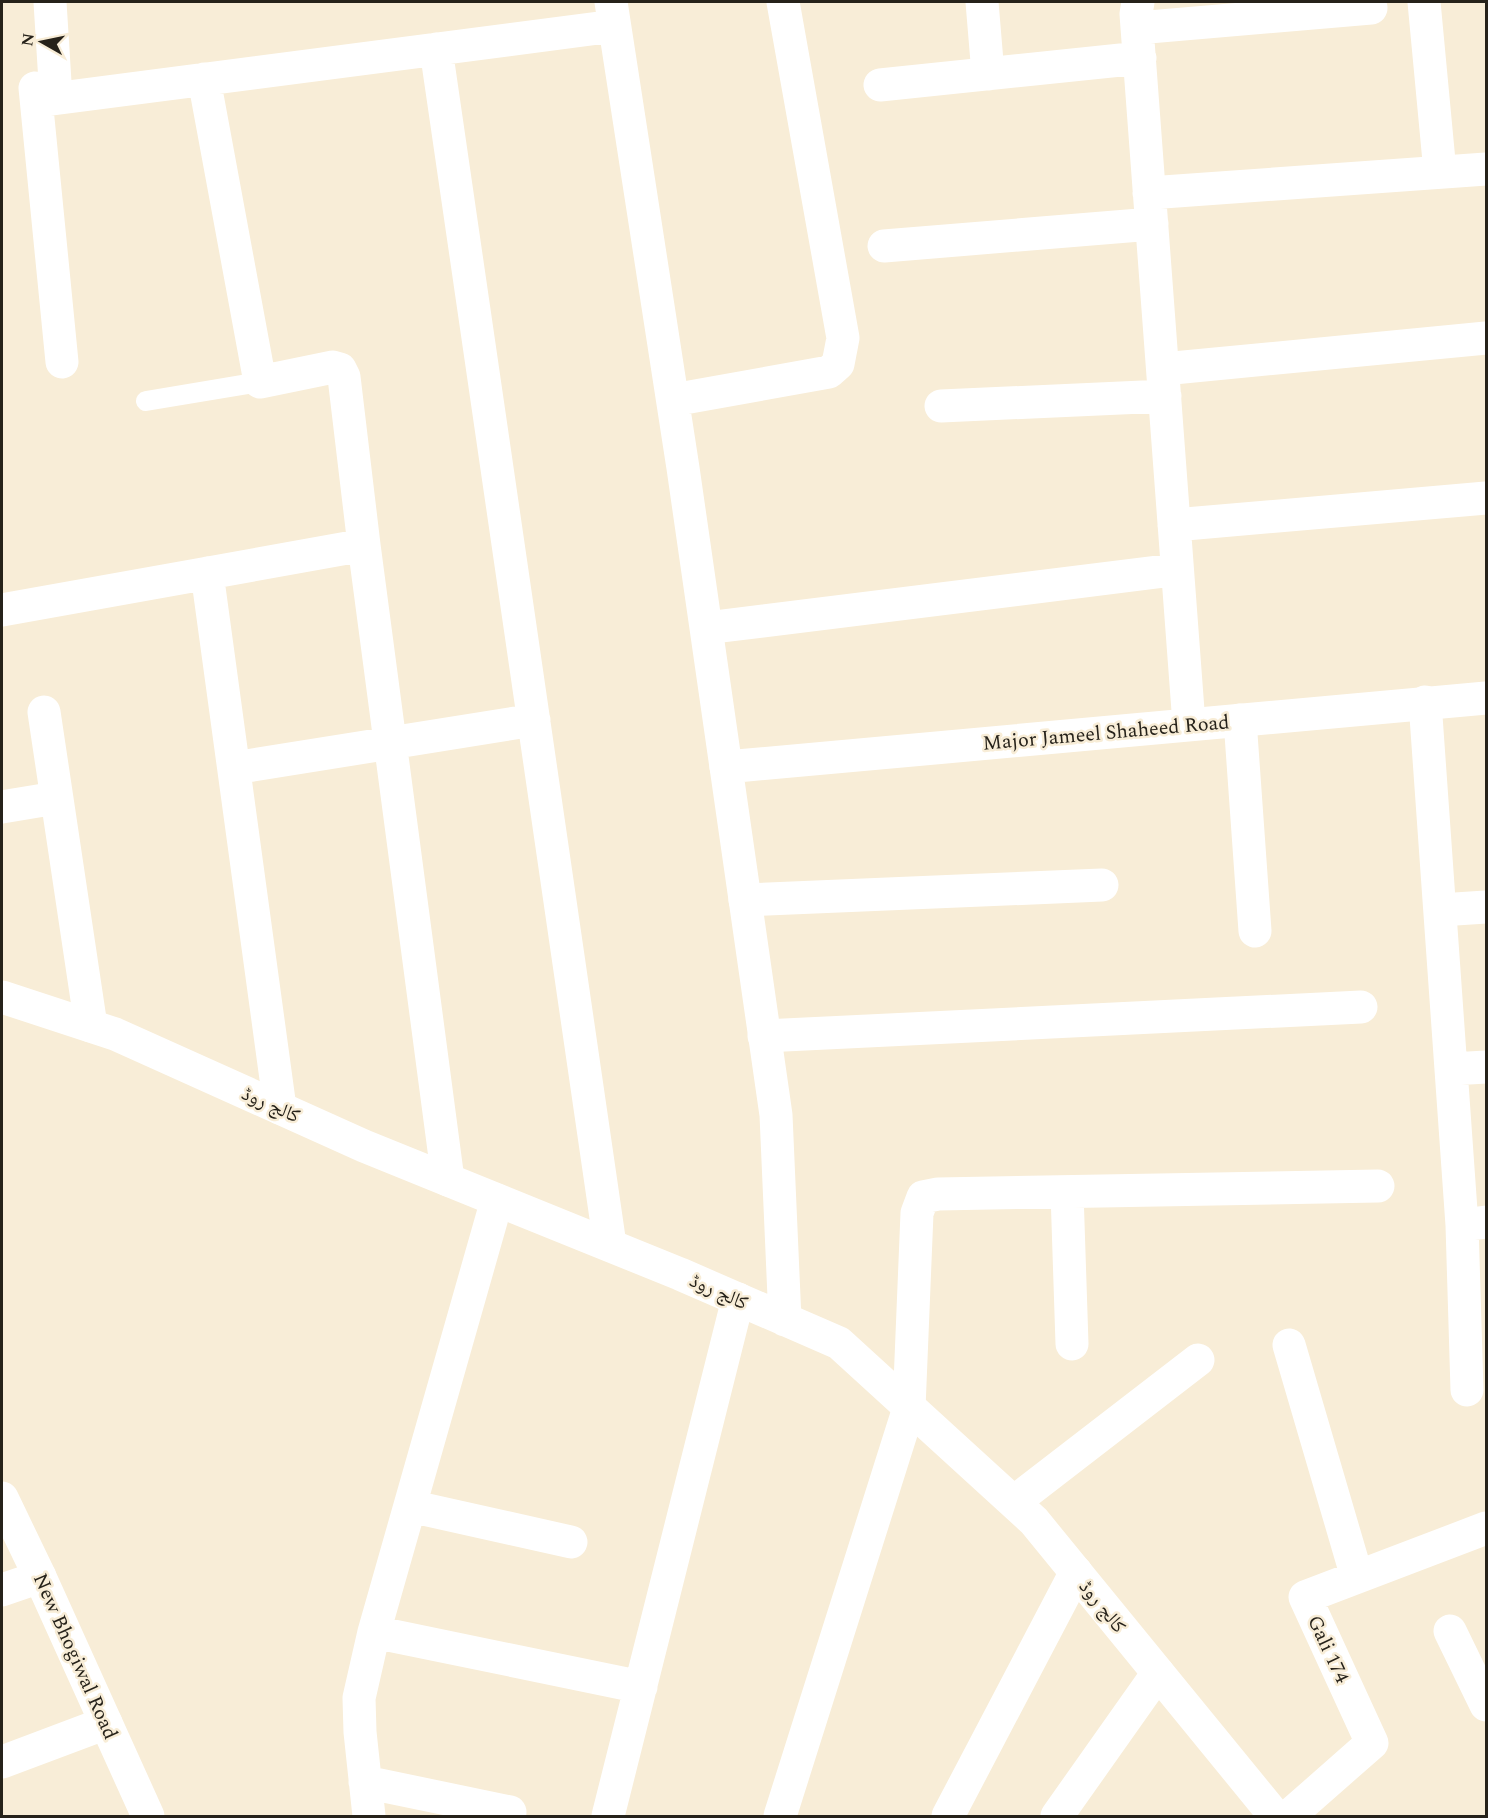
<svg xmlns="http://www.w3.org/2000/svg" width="1488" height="1818" font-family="Spectral,'Noto Naskh Arabic',serif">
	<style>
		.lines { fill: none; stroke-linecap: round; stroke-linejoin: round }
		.lane { stroke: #fff; stroke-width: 20 }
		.street { stroke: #fff; stroke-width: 33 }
		.secondary { stroke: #fff; stroke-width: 33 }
		.labels { text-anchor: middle; stroke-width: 5; stroke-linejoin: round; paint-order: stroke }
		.street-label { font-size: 20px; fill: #26221a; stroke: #f8edd7 }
	</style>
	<rect width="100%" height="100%" fill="#f8edd7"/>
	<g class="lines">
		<path class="lane" d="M146 401 260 382"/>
		<path class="street" d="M50 2 56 98
			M611 2 683 468 726 767
			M982 2 988 74
			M1138 2 1136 14 1189 724
			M1424 2 1440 172
			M1137 28 1371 8
			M436 49 610 1245
			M204 79 260 382 333 367 340 369 344 377 364 545 448 1180
			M880 85 1140 58
			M35 88 62 362
			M37 101 614 26
			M1149 193 1486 169
			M884 246 1152 224
			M1163 369 1486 338
			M673 400 829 372 838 364 843 338 783 2
			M941 406 1165 396
			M1174 525 1486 498
			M207 573 280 1108
			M2 610 364 545
			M706 628 1165 571
			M1425 702 1462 1225 1486 1222
			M44 712 91 1026
			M1240 720 1255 931
			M234 768 534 720
			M2 807 56 798
			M745 900 1102 885
			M1440 910 1486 907
			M764 1036 1361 1007
			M1452 1069 1486 1067
			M1067 1192 1072 1344
			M1462 1225 1467 1390
			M1289 1345 1357 1577
			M1014 1502 1198 1360
			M410 1506 571 1542
			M2 1590 40 1577
			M1450 1631 1486 1705
			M374 1632 641 1687
			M2 1762 106 1723
			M365 1782 510 1812
			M369 1816 360 1732 359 1698 374 1632 497 1200
			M608 1816 738 1299
			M780 1816 909 1408 917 1213 923 1197 938 1194 1378 1186
			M948 1816 1076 1572
			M1057 1816 1158 1673
			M1289 1816 1372 1743 1305 1597 1486 1528"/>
		<path class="secondary" d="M2 997 115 1034 364 1146 680 1274 839 1343 1034 1521 1275 1816
			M785 1320 776 1115 726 767 1486 698
			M2 1498 40 1577 148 1816"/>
	</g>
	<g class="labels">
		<g class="street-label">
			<text transform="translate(1106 732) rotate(-5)" y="7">Major Jameel Shaheed Road</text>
			<text transform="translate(271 1104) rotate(24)" y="7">کالج روڈ</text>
			<text transform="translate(719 1291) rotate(24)" y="7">کالج روڈ</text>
			<text transform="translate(1103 1606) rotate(51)" y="7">کالج روڈ</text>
			<text transform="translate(1329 1649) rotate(65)" y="7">Gali 174</text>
			<text transform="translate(76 1656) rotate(66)" y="7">New Bhogiwal Road</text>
		</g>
	</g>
	<rect width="1488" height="1818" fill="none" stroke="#26221a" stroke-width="6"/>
	<g transform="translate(42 42) rotate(279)" stroke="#f8edd7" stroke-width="4.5" paint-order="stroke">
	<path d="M0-4.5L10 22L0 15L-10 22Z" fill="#26221a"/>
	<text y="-9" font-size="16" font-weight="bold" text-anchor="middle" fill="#26221a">N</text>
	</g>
</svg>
